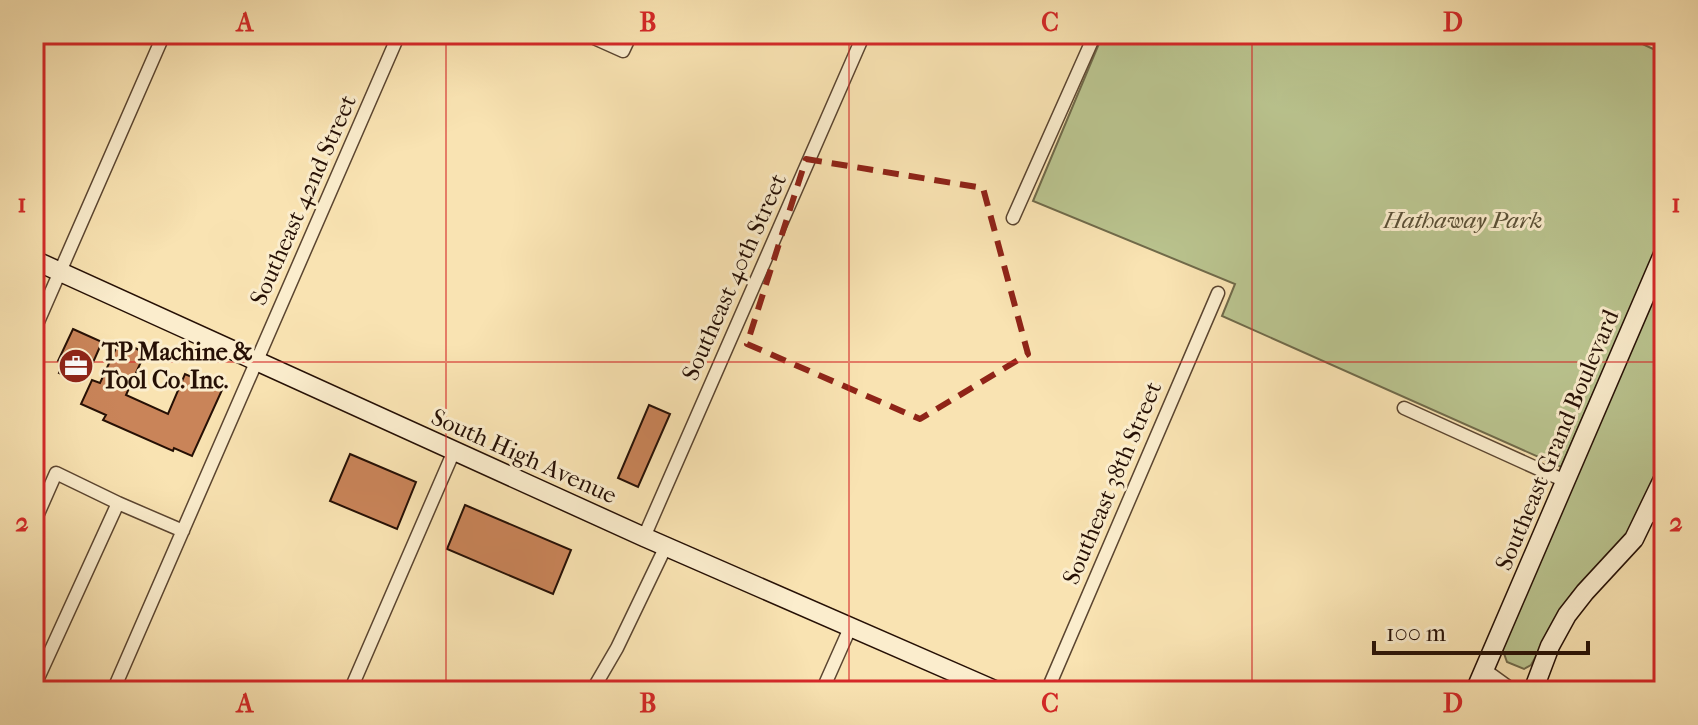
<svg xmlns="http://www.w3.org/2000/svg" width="1698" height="725" font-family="'IM FELL French Canon',serif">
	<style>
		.green { fill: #bac48f; stroke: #706a4a; stroke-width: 2 }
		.building { fill: #c98459; stroke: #261005; stroke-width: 2 }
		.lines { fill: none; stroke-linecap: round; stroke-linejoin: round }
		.street-casing { stroke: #5b4530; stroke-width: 15 }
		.secondary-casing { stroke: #261005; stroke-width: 21 }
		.street { stroke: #fbedcd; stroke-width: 12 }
		.secondary { stroke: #fbedcd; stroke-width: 18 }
		.marked { fill: none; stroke: #8f2418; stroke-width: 6; stroke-dasharray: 16 10; stroke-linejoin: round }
		.grid { fill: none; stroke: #d62828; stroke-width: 2; stroke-opacity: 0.55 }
		.labels { text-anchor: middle; stroke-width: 6; stroke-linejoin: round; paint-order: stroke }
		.street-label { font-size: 24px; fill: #261005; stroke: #fbedcd }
		.park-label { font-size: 24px; font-style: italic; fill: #5a4f35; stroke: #fbedcd }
		.poi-label { font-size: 24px; font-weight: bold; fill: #261005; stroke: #fbedcd; text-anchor: start }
		.neatline { fill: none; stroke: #d62828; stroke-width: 3 }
		.grid-label { font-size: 26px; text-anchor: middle; font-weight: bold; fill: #d62828 }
	</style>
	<rect width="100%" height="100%" fill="#f9e3b2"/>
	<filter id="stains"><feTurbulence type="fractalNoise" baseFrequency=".0025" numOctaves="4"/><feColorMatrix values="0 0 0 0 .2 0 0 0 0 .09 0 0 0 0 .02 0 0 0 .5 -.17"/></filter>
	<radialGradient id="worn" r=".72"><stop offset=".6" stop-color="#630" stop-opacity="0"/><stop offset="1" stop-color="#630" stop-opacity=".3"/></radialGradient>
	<path class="green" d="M1103 34H1621L1664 54V232L1561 467 1222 316 1235 284 1033 201Z
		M1664 271V456L1631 528 1618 548 1572 593 1531 665 1524 669 1507 662 1501 645Z"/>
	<path class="building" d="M73 329 102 342 88 374 85 373 80 382 59 373 64 363 58 361Z
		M117 346 131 352 133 347 145 353 126 395 168 414 185 374 222 390 192 456 174 448 173 451 103 420 106 415 81 404 92 380 100 383Z
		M649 405 670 414 638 487 618 478Z
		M350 454 416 482 397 529 330 501Z
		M465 505 571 550 553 594 447 549Z"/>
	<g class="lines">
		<defs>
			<path id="street" d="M585 34 623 51 631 34
				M1647 34 1664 42
				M1013 218 1095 34
				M34 331 164 34
				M1404 408 1565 481
				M118 503 183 531
				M1648 513 1664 521
				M34 523 56 473 118 503 34 687
				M644 537 864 34
				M1485 670 1514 691
				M113 691 399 34
				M350 691 454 451
				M592 691 617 648 666 546
				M822 691 850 628
				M1047 691 1218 293"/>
			<path id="secondary" d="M34 260 644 537 997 691
				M1475 691 1664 252
				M1533 691 1550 646 1567 615 1585 592 1634 539 1664 477"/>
		</defs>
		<use href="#street" class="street-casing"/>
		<use href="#secondary" class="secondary-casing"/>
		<use href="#street" class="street"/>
		<use href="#secondary" class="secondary"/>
	</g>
	<path class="marked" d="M806 159 983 188 1028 354 920 419 747 344Z"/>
	<path class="grid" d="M446 34V691M849 34V691M1252 34V691M34 362H1664"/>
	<defs>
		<symbol id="office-disc" viewBox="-11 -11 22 22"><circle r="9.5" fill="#8f2418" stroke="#fbedcd"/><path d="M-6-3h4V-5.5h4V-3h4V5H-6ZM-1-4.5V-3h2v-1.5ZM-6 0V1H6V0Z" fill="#fff"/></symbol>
	</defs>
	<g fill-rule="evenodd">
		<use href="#office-disc" x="56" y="346" width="40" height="40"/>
	</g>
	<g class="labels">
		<g class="street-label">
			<text transform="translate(303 200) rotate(-66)" y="8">Southeast 42nd Street</text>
			<text transform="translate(734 277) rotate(-66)" y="8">Southeast 40th Street</text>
			<text transform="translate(1557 440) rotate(-67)" y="8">Southeast Grand Boulevard</text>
			<text transform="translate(524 456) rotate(24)" y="8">South High Avenue</text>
			<text transform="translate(1112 483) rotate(-67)" y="8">Southeast 38th Street</text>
		</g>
		<g class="park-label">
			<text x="1463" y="228">Hathaway Park</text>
		</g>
		<g class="poi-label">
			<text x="102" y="360">TP Machine &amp;<tspan x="102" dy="28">Tool Co. Inc.</tspan></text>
		</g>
	</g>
	<rect width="1698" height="725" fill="none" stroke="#f9e3b2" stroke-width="88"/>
	<path d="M1374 641v12h214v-12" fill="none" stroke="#261005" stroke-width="4"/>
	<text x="1386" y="641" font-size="24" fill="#261005" stroke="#fbedcd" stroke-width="6" paint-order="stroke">100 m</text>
	<rect x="44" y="44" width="1610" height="637" class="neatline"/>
	<g class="grid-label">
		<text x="245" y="31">A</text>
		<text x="648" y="31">B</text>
		<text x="1050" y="31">C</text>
		<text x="1453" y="31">D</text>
		<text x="22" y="212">1</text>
		<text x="1676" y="212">1</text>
		<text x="22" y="531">2</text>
		<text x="1676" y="531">2</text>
		<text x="245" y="712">A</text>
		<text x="648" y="712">B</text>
		<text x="1050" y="712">C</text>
		<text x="1453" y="712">D</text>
	</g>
	<rect width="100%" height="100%" filter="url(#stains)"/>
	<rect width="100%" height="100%" fill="url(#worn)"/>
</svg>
